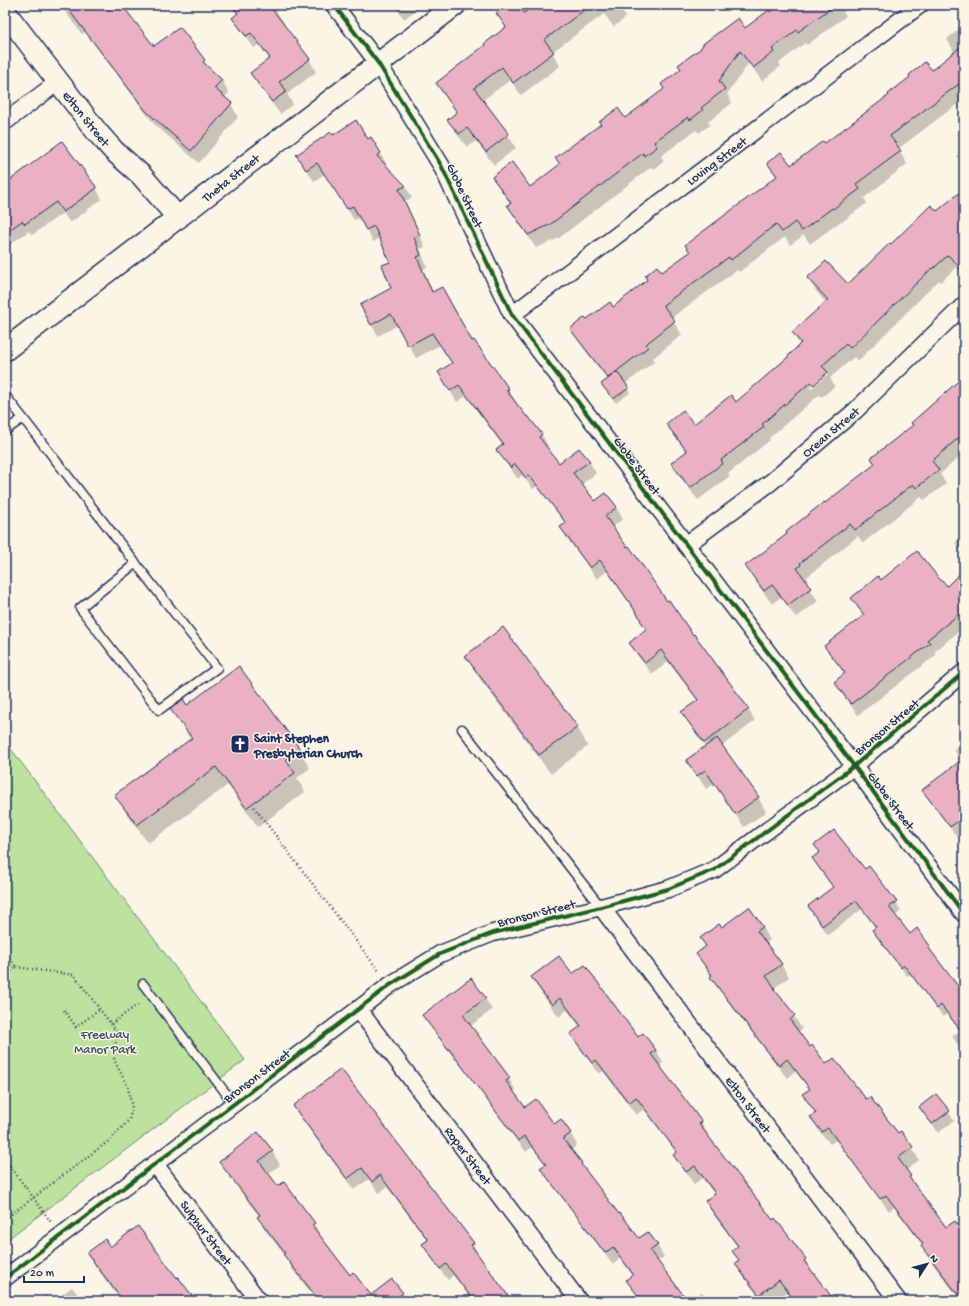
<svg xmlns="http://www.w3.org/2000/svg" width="969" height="1306" font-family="'Gochi Hand',sans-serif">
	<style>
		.green { fill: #bce29d; stroke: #6c887e }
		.shadow { fill: #0003; fill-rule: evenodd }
		.building { fill: #eab1c3; stroke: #1b2f5e }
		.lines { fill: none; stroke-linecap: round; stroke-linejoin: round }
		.service-casing { stroke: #1b2f5e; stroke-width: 11 }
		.minor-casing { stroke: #1b2f5e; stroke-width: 19 }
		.tertiary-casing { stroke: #1b2f5e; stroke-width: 24 }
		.path { stroke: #1b2f5e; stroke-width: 2.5; stroke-dasharray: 1 3; stroke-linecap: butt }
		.service { stroke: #fcf5e5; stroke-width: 8 }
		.minor { stroke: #fcf5e5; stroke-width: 16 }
		.tertiary { stroke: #fcf5e5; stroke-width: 21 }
		.cycleway-casing { stroke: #fcf5e5; stroke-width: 6 }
		.cycleway { stroke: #1b5e20; stroke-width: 4 }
		.labels { text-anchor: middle; stroke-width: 3; stroke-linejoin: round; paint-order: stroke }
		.street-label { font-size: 13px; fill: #1b2f5e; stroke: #fcf5e5 }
		.poi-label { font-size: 13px; font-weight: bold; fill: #1b2f5e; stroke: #fcf5e5; text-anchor: start }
		.park-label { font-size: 13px; fill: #3b536b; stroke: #fcf5e5 }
	</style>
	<rect width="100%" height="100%" fill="#fcf5e5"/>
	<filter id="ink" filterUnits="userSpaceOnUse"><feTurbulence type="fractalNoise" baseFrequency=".025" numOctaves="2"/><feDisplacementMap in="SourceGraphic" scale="8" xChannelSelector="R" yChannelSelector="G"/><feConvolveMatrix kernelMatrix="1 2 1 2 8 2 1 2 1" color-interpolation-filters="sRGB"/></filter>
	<g filter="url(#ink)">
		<path class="green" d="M5 741 245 1060 5 1241Z"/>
		<path class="shadow" d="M60 5H120L154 48 179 29 204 61 209 69 222 80 229 93 224 98 231 104 238 117 199 163 154 124 85 32 82 34Z
			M230 5H272L285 24 283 25 309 59 316 72 287 94 293 104 280 114 259 86 252 74 270 60 259 44 254 48 241 31 234 18 238 15Z
			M394 5H423L404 19Z
			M509 5H517L524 14 536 5H631L622 11 626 17 614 27 604 14 552 52 560 66 521 95 510 80 483 100 508 135 516 148 494 165 476 141 467 147 456 133 449 120 457 113 445 96 437 83 486 46 506 28 498 14Z
			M780 5H853L843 12 846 16 807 45 805 43 779 63 781 66 762 81 749 63 727 94 732 103 708 122 710 125 699 133 696 130 661 156 664 161 653 169 651 167 559 238 536 248 516 219 508 206 511 204 493 177 530 189 560 165 556 158 625 119 745 29Z
			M964 25V99L898 149 907 164 864 198 867 203 842 222 841 221 810 244 804 235 790 245 785 237 739 272 737 270 671 318 682 335 653 358 655 361 625 384 630 393 616 403 605 389 608 380 579 342 571 329 613 308 691 253 777 177 768 163 791 167 825 145 931 72 955 53 947 39Z
			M333 136 368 140 380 153 387 165 386 166 406 187 412 198 405 201 425 247 420 249 427 267 423 269 433 293 508 389 527 419 528 418 542 435 548 446 546 448 559 464 589 461 596 473 581 485 594 503 616 507 623 519 612 527 692 636 748 709 755 721 722 746 758 797 766 812 744 827 714 784 706 789 687 760 706 747 689 724 683 713 698 701 668 662 652 674 637 655 630 643 647 630 641 620 607 571 597 579 568 539 561 527 566 524 537 486 533 489 522 475 518 479 505 462 498 450 503 446 466 396 457 402 439 373 452 364 440 345 416 358 398 325 378 336 361 306 393 288 391 263 380 238 373 242 360 218 354 220 325 174 314 181 304 167Z
			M5 185 96 188 102 199 70 223 63 213 32 235 29 231 8 246 7 245 5 246Z
			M964 190V276L956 267 941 282 939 280 858 361 854 357 830 378 835 386 822 397 819 395 769 438 770 440 728 474 730 476 698 500 680 477 672 464 687 453 675 437 667 424 693 425 736 403 790 357 800 346 793 333 826 303 816 291 808 278 848 286 891 245 937 212ZM828 371V374L811 389 809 388Z
			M964 377V453L940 474 946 484 924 500 921 497 863 543 858 536 807 577 808 579 805 581 818 601 796 618 781 597 772 604 754 579 746 566 876 465Z
			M964 534V557L955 543Z
			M964 571V627L934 652 936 655 858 715 842 694 835 682 845 674 833 658 826 646 864 617 852 598 881 581 942 584 947 588Z
			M466 656 577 727 588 746 551 774 477 675Z
			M187 706 299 750 310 768 297 778 305 792 258 827 228 785 148 843 127 814 116 795 191 740 172 709Z
			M964 742V832L957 837 930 801 924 790 961 761 954 750Z
			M816 845 864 871 896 902 901 911 895 916 909 935 929 946 934 956 964 996V1054L952 1036 960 1031 947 1014 943 1017 910 974 907 976 879 939 876 928 862 909 828 935 814 916 809 907 834 888 813 858 820 853Z
			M763 927 770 940 765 944 781 964 789 977 774 988 779 997 794 1016 802 1029 798 1032 810 1048 826 1065 866 1101 897 1135 912 1148 919 1160 906 1171 917 1189 946 1228 962 1232 964 1231V1301H961L929 1259 922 1246H923L894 1207 889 1211 836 1140 830 1144 819 1131 812 1118 816 1114 804 1095 810 1090 795 1071 787 1078 719 990 697 954 706 947 722 929Z
			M572 976 638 1038 643 1034 656 1050 663 1063 658 1066 701 1123 708 1135 707 1136 772 1221 775 1219 805 1260 832 1301H794L787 1292 775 1301H762L743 1276 736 1264 739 1261 733 1251 738 1247 713 1214 706 1202 715 1195 702 1178 694 1184 682 1167 674 1155 677 1153 644 1109 636 1115 603 1071 599 1074 579 1047 571 1035 581 1028 567 1010 559 1017 539 990 532 978Z
			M485 998 492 1010 470 1026 509 1079 516 1091 513 1093 525 1109 570 1133 577 1145 571 1150 587 1173 618 1215 639 1239 657 1245 664 1257 657 1262 686 1301H641L627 1280 633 1276 620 1258 613 1265 549 1180 542 1168 546 1165 532 1147 526 1152 457 1060 456 1061 431 1027 424 1015Z
			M341 1071 473 1244 479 1256 478 1257 510 1299H511L513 1301H473L453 1275 448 1280 430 1256 423 1245 428 1241 387 1187 379 1193 369 1179 354 1190 301 1118 294 1106Z
			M920 1107 949 1112 954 1121 938 1133Z
			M272 1151 280 1165 268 1174 278 1188 314 1224 321 1238 350 1276 371 1297 392 1280 406 1301H318L292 1269 286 1257 266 1231 258 1217 259 1216 229 1176 221 1162Z
			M110 1248 195 1301H121L96 1267 88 1254Z
			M72 1287 83 1301H54Z
			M702 1292 709 1301H689Z
			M46 1295 51 1301H39Z"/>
		<path class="building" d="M65 5H122L154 46 180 27 205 60 203 62 222 80 214 88 232 103 191 151 146 111Z
			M231 5H269L310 59 279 82 287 91 272 102 250 73 270 58 251 33 246 36 232 18 238 13Z
			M508 5H519L524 13 534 5H591L544 40 554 52 513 83 502 67 474 88 509 134 486 152 467 128 459 134 447 120 457 112 436 83 485 45 484 44 506 27 496 13Z
			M779 5H835L798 32 797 30 772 49 774 52 753 68 740 51 719 81 725 89 701 108 703 110 690 120 688 117 654 142 657 147 644 156 643 153 551 224 528 235 507 205 511 203 492 177 512 162 530 187 560 164 555 158 601 124 599 122 618 108 625 118 664 89 661 84 681 69 678 65 700 49 704 43 738 18 745 28 769 10 770 12Z
			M964 44V80L890 136 901 151 856 184 860 189 833 209 832 208 802 231 795 222 782 232 776 224 731 260 729 257 663 305 675 321 646 344 648 347 608 378 570 329 585 317 587 319 610 302 613 307 647 280 645 276 657 266 662 272 690 252 685 245 777 176 767 163 781 152 791 165 823 141 825 143 889 95 888 94 910 77 909 75 925 62 932 70Z
			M356 120 368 139 371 137 381 153 377 156 406 186 399 189 420 235 414 237 421 255 417 257 432 292 442 287 472 341 474 340 509 389 506 390 527 417 528 416 542 434 539 437 559 463 579 448 590 461 573 473 595 501 606 493 617 507 605 516 627 547 629 546 667 601 669 600 693 635 694 634 749 709 704 743 681 712 698 700 661 650 645 663 629 643 646 629 640 620 641 619 600 560 590 568 560 527 566 523 529 475 526 478 515 464 511 468 496 450 503 444 459 385 450 391 438 372 452 363 432 333 408 346 391 314 371 325 360 305 391 288 382 265 390 262 374 226 366 230 353 206 347 209 317 163 306 170 296 155 331 132 333 135Z
			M62 141 97 188 63 212 56 202 25 224 22 221 5 233V184Z
			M964 189V272L948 255 933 269 932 268 850 348 846 344 822 366 828 372 814 385 811 382 762 424 764 427 721 460 723 463 690 488 671 463 687 451 666 424 683 410 694 424 731 395 736 402 788 357V356L801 343 792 332 828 300 807 278 826 261 848 284 890 243 891 244 931 205 937 211Z
			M617 372 629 388 613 399 601 384Z
			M964 376V433L932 461 939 470 916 488 913 484 855 530 850 524 800 563 801 565 797 568 811 588 788 605 772 585 764 591 745 566 787 534 786 532 824 502 825 503 875 464 871 458 913 425 911 423Z
			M917 551 942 582 943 581 947 586 964 569V610L927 640 930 643 851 704 834 682 845 673 824 646 864 615 851 598 878 576 881 580Z
			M503 627 578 727 539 755 465 656Z
			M239 666 300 749 286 759 295 773 246 808 216 767 137 825 114 795 192 738 170 709 183 699 187 705Z
			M717 738 759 797 735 814 705 770 697 776 686 760Z
			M964 758V817L950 827 922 790Z
			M834 830 865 869 869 866 897 902 889 907 910 934 917 928 930 946 928 947 964 994V1035L941 1005 937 1009 904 965 901 968 872 930 876 927 856 901 822 926 808 906 833 887 812 858 820 852 814 845Z
			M749 907 763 927 757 931 782 964 766 976 775 988 774 989 795 1015 790 1020 810 1047 812 1045 826 1064 834 1058 866 1099 870 1097 898 1133 901 1131 913 1147 898 1158 911 1176 909 1177 946 1227 955 1221 964 1233V1301H963L921 1246 923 1244 886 1195 880 1199 828 1128 822 1132 810 1117 816 1113 802 1094 810 1089 787 1059 779 1066 710 977 712 975 696 954 706 946 700 938 719 924 722 927Z
			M559 956 572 974 585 965 638 1037 643 1033 656 1050 651 1054 702 1122 699 1124 773 1220 775 1218 806 1259 804 1261 835 1301H795L779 1280 759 1295 735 1264 739 1260 732 1251 738 1246 705 1201 715 1193 695 1166 686 1172 673 1155 677 1152 636 1097 629 1103 596 1060 592 1063 570 1034 581 1026 560 998 552 1005 531 977Z
			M471 978 486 998 463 1015 510 1078 506 1081 525 1107 536 1099 554 1124 561 1119 571 1133 563 1139 582 1163 581 1164 619 1214 620 1213 639 1238 648 1232 658 1245 650 1251 688 1301H642L626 1280 633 1274 613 1247 605 1253 540 1168 546 1164 524 1136 518 1141 449 1049H448L422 1015Z
			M341 1069 474 1243 471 1245 512 1301H474L446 1264 440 1269 422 1244 428 1240 380 1175 372 1182 362 1168 347 1179 327 1152 293 1106Z
			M936 1094 950 1111 932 1124 919 1107Z
			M258 1132 273 1151 259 1161 278 1186 284 1182 315 1223 312 1225 350 1275 353 1272 371 1295 392 1279 403 1293 393 1301H320L314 1294 283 1254 285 1253 257 1217 260 1215 219 1162Z
			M138 1226 177 1278 178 1277 196 1301H123L87 1253 105 1239 110 1247Z"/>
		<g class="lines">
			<defs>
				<path id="service" d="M5 395 217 668 159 710 80 608 136 563
					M5 431 23 418
					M462 729 601 907
					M143 984 234 1104"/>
				<path id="minor" d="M334 5 378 63 441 165 512 315 854 766 964 914
					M5 122 58 82
					M512 315 920 5
					M686 545 771 482 855 411 964 305
					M601 907 898 1301
					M358 1009 579 1301
					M155 1164 259 1301
					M5 1278 390 985 440 954 493 933 601 907 668 889 714 870 854 766 964 672"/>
				<path id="tertiary" d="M5 12 97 132 114 151 141 175 178 218
					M5 350 455 5"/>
			</defs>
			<use href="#service" class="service-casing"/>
			<use href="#minor" class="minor-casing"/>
			<use href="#tertiary" class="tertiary-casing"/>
			<path class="path" d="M254 807 379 971
				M5 848 7 851 5 852
				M5 952 16 967 5 976
				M64 1010 76 1027 100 1009
				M111 1024 140 1003
				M5 1159 51 1222
				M5 1219 110 1140 129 1120 132 1108 128 1087 114 1060 117 1032 74 975 16 967"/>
			<use href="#service" class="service"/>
			<use href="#minor" class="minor"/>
			<use href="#tertiary" class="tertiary"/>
			<defs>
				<path id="cycleway" d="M334 5 378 63 441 165 512 315 854 766 964 914
					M5 1278 390 985 440 954 493 933 601 907 668 889 714 870 854 766 964 672"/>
			</defs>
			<use href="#cycleway" class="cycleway-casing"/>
			<use href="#cycleway" class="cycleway"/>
		</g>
	</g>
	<defs>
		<symbol id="church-square" viewBox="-11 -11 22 22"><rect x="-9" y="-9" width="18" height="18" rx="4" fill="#1b2f5e" stroke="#fcf5e5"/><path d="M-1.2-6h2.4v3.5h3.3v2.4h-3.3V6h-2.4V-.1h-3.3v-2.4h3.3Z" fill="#fff"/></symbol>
	</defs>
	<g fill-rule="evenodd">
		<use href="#church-square" x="229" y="733" width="22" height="22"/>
	</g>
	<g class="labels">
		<g class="street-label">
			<text transform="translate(87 118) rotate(51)" y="5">Elton Street</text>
			<text transform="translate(716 160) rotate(-37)" y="5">Loving Street</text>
			<text transform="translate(230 177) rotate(-38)" y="5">Theta Street</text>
			<text transform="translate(466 195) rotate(65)" y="5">Globe Street</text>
			<text transform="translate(830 431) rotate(-40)" y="5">Orean Street</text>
			<text transform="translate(638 465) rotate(53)" y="5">Globe Street</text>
			<text transform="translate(886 726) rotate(-40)" y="5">Bronson Street</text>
			<text transform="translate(892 800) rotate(53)" y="5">Globe Street</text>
			<text transform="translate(536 912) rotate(-14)" y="5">Bronson Street</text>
			<text transform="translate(256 1075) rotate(-37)" y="5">Bronson Street</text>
			<text transform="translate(749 1104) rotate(53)" y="5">Elton Street</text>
			<text transform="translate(469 1155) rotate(53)" y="5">Roper Street</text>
			<text transform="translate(207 1232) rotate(53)" y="5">Sulphur Street</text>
		</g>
		<g class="poi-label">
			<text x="254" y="742">Saint Stephen<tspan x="254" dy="15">Presbyterian Church</tspan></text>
		</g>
		<g class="park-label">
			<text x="105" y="1038">Freeway<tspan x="105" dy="15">Manor Park</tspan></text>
		</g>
	</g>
	<rect width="969" height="1306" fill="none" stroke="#fcf5e5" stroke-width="20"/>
	<rect x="10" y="10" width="949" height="1286" fill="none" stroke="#1b2f5e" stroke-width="1.5" filter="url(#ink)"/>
	<g transform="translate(927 1264) rotate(54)" stroke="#fcf5e5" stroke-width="3" paint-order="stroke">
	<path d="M0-3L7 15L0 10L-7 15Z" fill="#1b2f5e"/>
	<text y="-6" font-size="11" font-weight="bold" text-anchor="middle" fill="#1b2f5e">N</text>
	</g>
	<path d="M24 1276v6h60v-6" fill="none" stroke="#1b2f5e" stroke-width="2"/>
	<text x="30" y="1276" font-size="12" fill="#1b2f5e" stroke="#fcf5e5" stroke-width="3" paint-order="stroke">20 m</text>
</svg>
